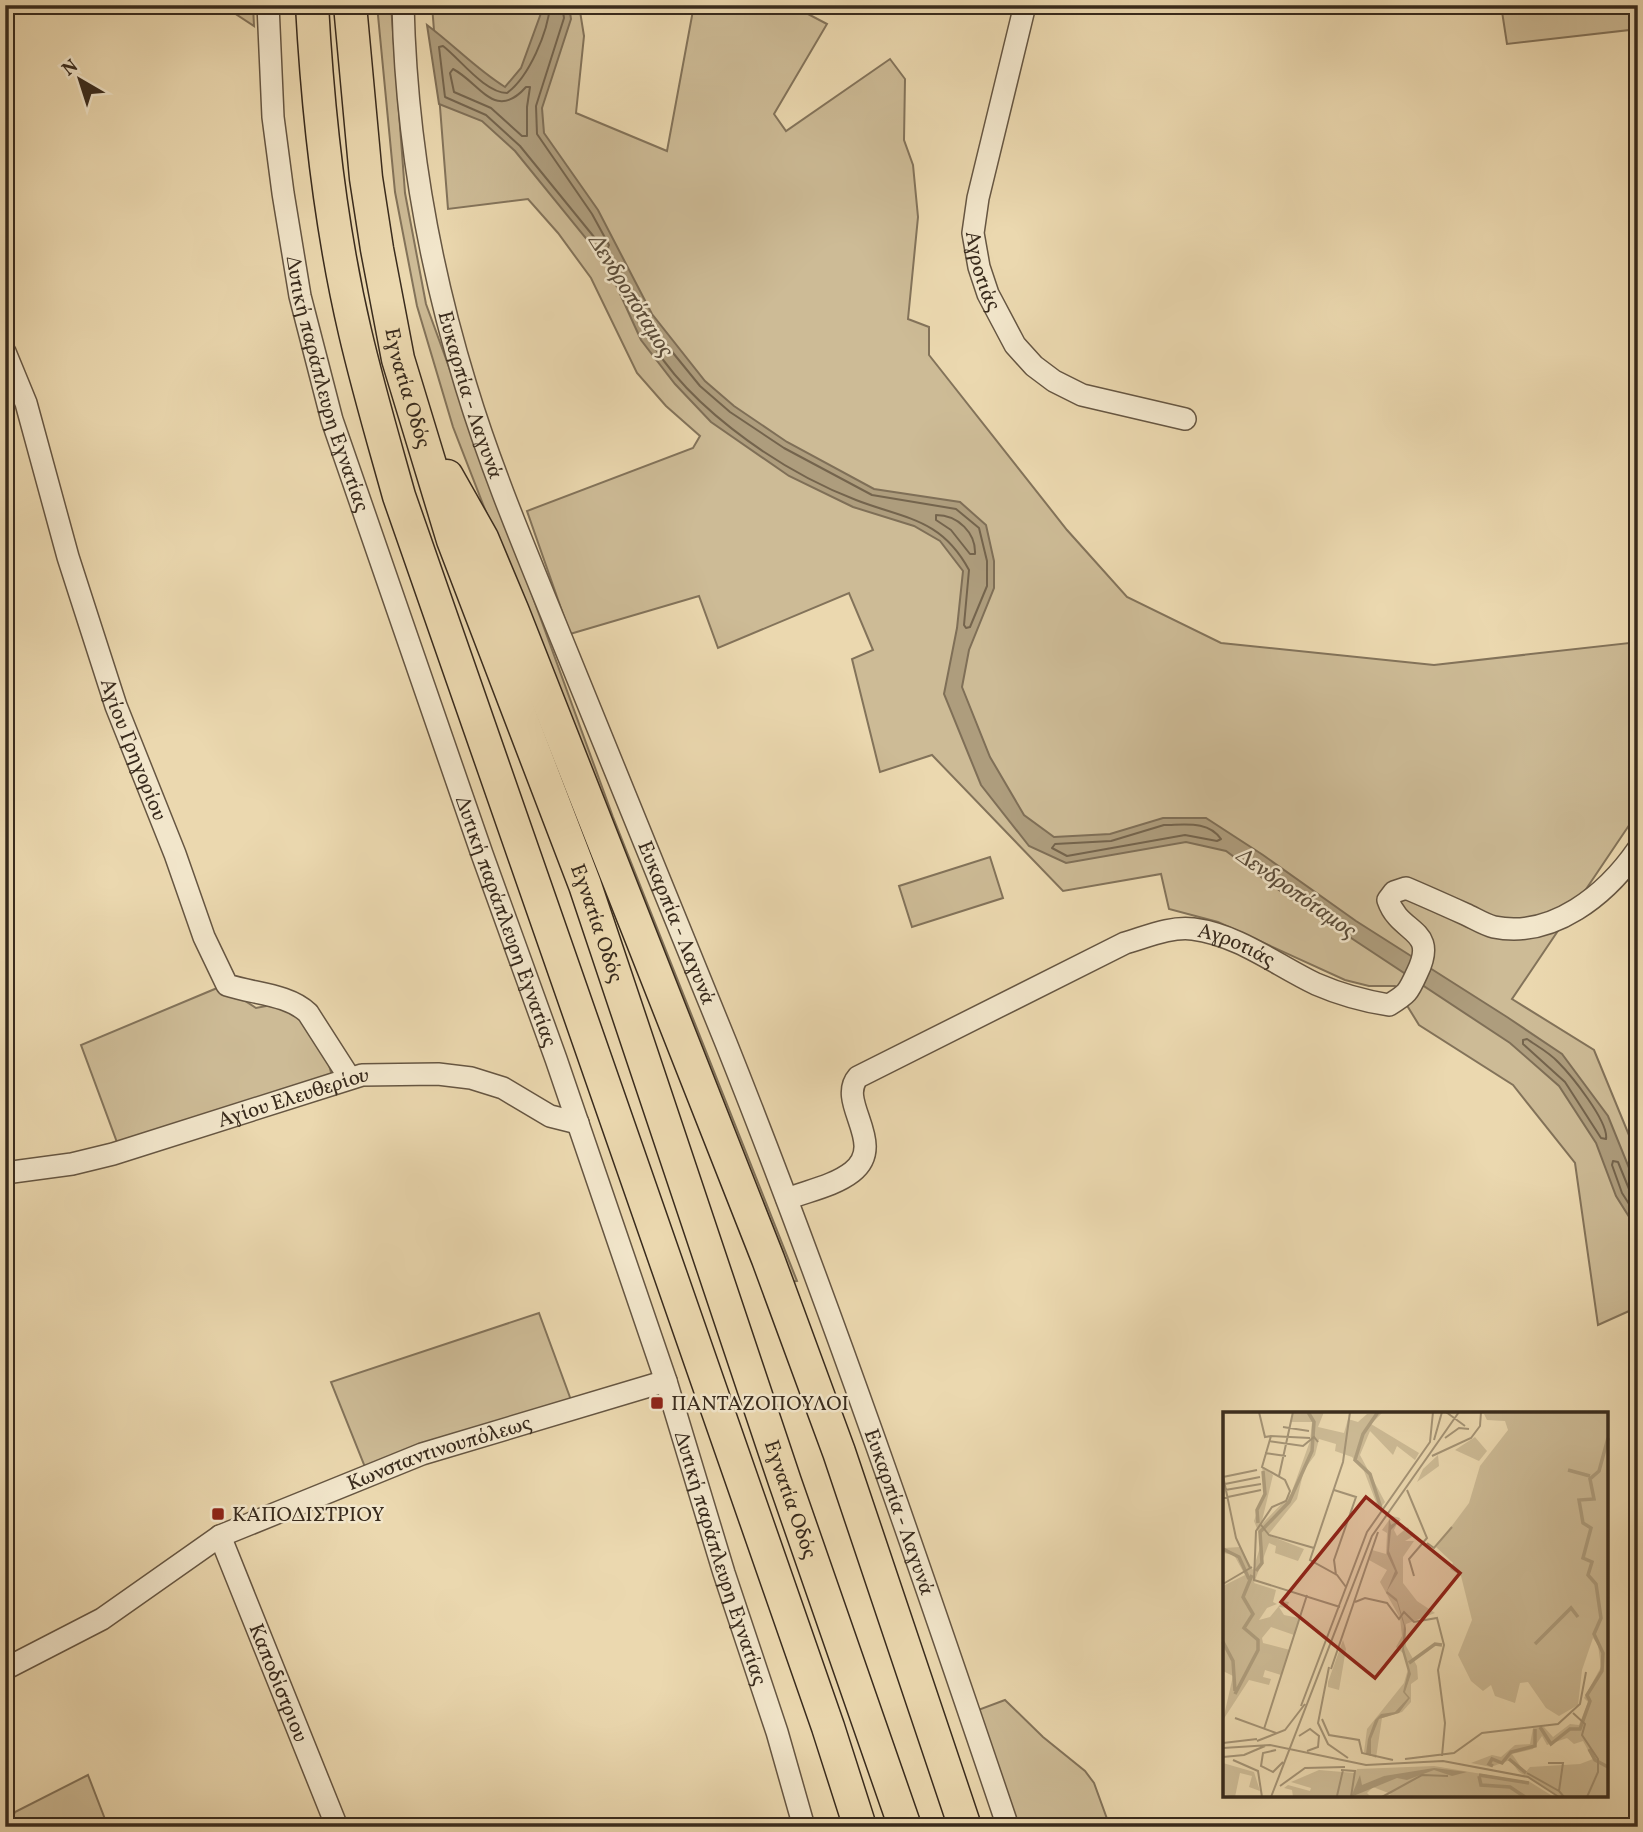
<svg xmlns="http://www.w3.org/2000/svg" width="1643" height="1832" font-family="Vollkorn,serif">
	<style>
		.green { fill: #cdbb96; stroke: #83735a; stroke-width: 2 }
		.water { fill: #ae9d7d; stroke: #7f6f57; stroke-width: 2 }
		.lines { fill: none; stroke-linecap: round; stroke-linejoin: round }
		.shore { stroke: #74644d; stroke-width: 2 }
		.minor-casing { stroke: #665642; stroke-width: 24 }
		.highway-casing { stroke: #392b1d; stroke-width: 35 }
		.minor { stroke: #f2e6cb; stroke-width: 21 }
		.highway { stroke: #ebd8af; stroke-width: 32 }
		.poi-dot { fill: #8f2418; stroke: #f2e6cb; stroke-width: 2.5 }
		.labels { text-anchor: middle; stroke-width: 5; stroke-linejoin: round; paint-order: stroke }
		.street-label { font-size: 21px; fill: #392b1d; stroke: #f2e6cb }
		.poi-label { font-size: 21px; fill: #392b1d; stroke: #f2e6cb; text-anchor: start }
		.water-label { font-size: 23px; font-style: italic; fill: #5c4d3a; stroke: #f2e6cb }
		.inset-river { fill: none; stroke: #ae9d7d; stroke-width: 3.5 }
		.inset-road { fill: none; stroke: #a49375; stroke-width: 2 }
		.view { fill: #8f2418; fill-opacity: 0.15; stroke: #8f2418; stroke-width: 3.5 }
		.inset-edge { fill: none; stroke: #392b1d; stroke-width: 3.5 }
	</style>
	<rect width="100%" height="100%" fill="#ebd8af"/>
	<filter id="stains"><feTurbulence type="fractalNoise" baseFrequency=".00286" numOctaves="4"/><feColorMatrix values="0 0 0 0 .2 0 0 0 0 .09 0 0 0 0 .02 0 0 0 .5 -.17"/></filter>
	<radialGradient id="worn" r=".72"><stop offset=".6" stop-color="#630" stop-opacity="0"/><stop offset="1" stop-color="#630" stop-opacity=".3"/></radialGradient>
	<path class="green" d="M222 5H253L254 26Z
		M377 5H391L405 193 426 304 613 817 797 1281 785 1283 453 427 417 306 395 192Z
		M432 5H579L584 36 576 113 667 151 694 5H791L827 24 774 114 786 131 890 59 905 79 904 140 913 165 918 217 908 319 929 327V355L1067 530 1127 597 1221 643 1434 665 1638 642V812L1512 999 1594 1050 1638 1157V1307L1598 1325 1575 1163 1513 1085 1419 1025 1395 986H1369L1345 980 1218 922 1169 909 1161 874 1063 891 932 755 880 772 852 659 873 650 849 593 718 648 699 596 570 634 527 511 693 448 700 436 666 406 637 373 591 278 558 233 528 199 448 209Z
		M1501 5H1638V29L1507 44Z
		M990 857 1003 898 912 927 899 886Z
		M222 986 256 1008 292 1001 320 1032 332 1076 118 1145 81 1045Z
		M539 1313 571 1400 365 1467 331 1382Z
		M1005 1700 1043 1737 1085 1771 1094 1783 1110 1827H1019L978 1710Z
		M88 1775 108 1827H8L15 1812Z"/>
	<path class="water" d="M544 5H569L571 19 542 108 544 133 598 210 652 314 705 381 734 406 787 442 874 489 960 502 986 525 994 561V588L969 650 962 687 990 757 1024 815 1054 837 1110 834 1163 818H1206L1263 855 1356 921 1507 1017 1562 1054 1608 1116 1638 1190V1231L1616 1196 1596 1143 1559 1086 1510 1043 1283 893 1226 851 1186 842 1066 863 1029 846 981 785 944 694 957 628 963 571 940 541 914 526 853 507 789 476 711 422 675 384 641 340 606 263 515 151 482 121 439 104 427 25C454 45 476 69 505 87L521 68Z"/>
	<g class="lines">
		<path class="shore" d="M550 5C548 32 529 77 507 93 485 93 460 59 443 46L439 47 445 97 486 115 520 146 603 248 607 250 609 245 592 214 537 134 536 106 564 18 562 5
			M453 69C480 83 495 122 526 87H530L527 107V136H522L491 108 454 92 450 73Z
			M643 316 700 386 730 412 784 448 872 495 956 509 979 528 987 561V586L970 627 966 628 964 625 969 570C941 518 905 519 856 500 778 470 674 399 640 320Z
			M936 515C958 515 976 533 975 554H970L951 530 936 520Z
			M1164 825C1184 825 1208 820 1221 839L1217 841 1185 835 1067 856 1052 848 1055 844 1111 841Z
			M1527 1039C1537 1046 1550 1053 1558 1062 1571 1075 1609 1122 1606 1139L1601 1138 1565 1082 1523 1044V1040Z
			M1638 1192 1629 1189 1618 1162 1613 1161 1612 1165 1622 1193 1638 1218"/>
		<defs>
			<g id="minor">
				<path id="s1" d="M268 5 273 117 283 193 300 296 332 420 482 854 556 1059 666 1381 724 1573 777 1732 804 1827"/>
				<path id="s2" d="M403 5C406 135 428 262 466 386 492 472 528 556 562 640 616 774 672 908 726 1043 829 1301 919 1564 1008 1827"/>
				<path id="s3" d="M1025 5 978 198 973 233 979 267 988 294 1015 345 1034 366 1054 381 1082 395 1185 419"/>
				<path id="s4" d="M5 352 26 403 68 557 116 706 175 854 204 937 227 985C254 994 288 994 308 1013L349 1077"/>
				<path id="s5" d="M5 1173 72 1164 113 1154 362 1075 438 1074 471 1078 503 1088 550 1116 578 1123"/>
				<path id="s6" d="M787 1199C807 1191 834 1186 852 1172 888 1144 836 1102 858 1077L1125 943C1146 937 1171 926 1193 929 1239 935 1276 965 1316 984 1339 994 1364 1001 1389 1005 1407 994 1408 993 1417 973 1439 928 1400 935 1388 900L1394 892 1406 888C1425 896 1445 905 1465 914 1474 918 1485 925 1494 927 1553 939 1607 894 1638 849"/>
				<path id="s7" d="M220 1536 337 1827"/>
				<path id="s8" d="M5 1669 102 1619 220 1536 422 1454 666 1381"/>
			</g>
			<g id="highway">
				<path d="M312 5C318 115 330 225 355 332 368 388 384 442 399 496L828 1727 860 1827"/>
				<path id="s9" d="M350 5 366 178 377 249 398 359 453 540 585 885 785 1482 905 1827"/>
				<path d="M447 476 482 538 513 612 768 1259 839 1452 965 1827"/>
			</g>
		</defs>
		<use href="#minor" class="minor-casing"/>
		<use href="#highway" class="highway-casing"/>
		<use href="#minor" class="minor"/>
		<use href="#highway" class="highway"/>
	</g>
	<g class="poi-dot">
		<rect x="650" y="1396" width="14" height="14" rx="3.5"/>
		<rect x="211" y="1507" width="14" height="14" rx="3.5"/>
	</g>
	<g class="labels">
		<g class="street-label">
			<text dy="7" stroke="none"><textPath href="#s3" startOffset="273">Αγροτιάς</textPath></text>
			<text dy="7" stroke="none"><textPath href="#s1" startOffset="385">Δυτική παράπλευρη Εγνατίας</textPath></text>
			<text dy="7" stroke="none"><textPath href="#s9" startOffset="388">Εγνατία Οδός</textPath></text>
			<text dy="7" stroke="none"><textPath href="#s2" startOffset="397">Ευκαρπία - Λαγυνά</textPath></text>
			<text dy="7" stroke="none"><textPath href="#s4" startOffset="418">Αγίου Γρηγορίου</textPath></text>
			<text dy="7" stroke="none"><textPath href="#s1" startOffset="952">Δυτική παράπλευρη Εγνατίας</textPath></text>
			<text dy="7" stroke="none"><textPath href="#s9" startOffset="956">Εγνατία Οδός</textPath></text>
			<text dy="7" stroke="none"><textPath href="#s2" startOffset="964">Ευκαρπία - Λαγυνά</textPath></text>
			<text dy="7" stroke="none"><textPath href="#s6" startOffset="588">Αγροτιάς</textPath></text>
			<text dy="7" stroke="none"><textPath href="#s5" startOffset="299">Αγίου Ελευθερίου</textPath></text>
			<text dy="7" stroke="none"><textPath href="#s8" startOffset="488">Κωνσταντινουπόλεως</textPath></text>
			<text dy="7" stroke="none"><textPath href="#s9" startOffset="1564">Εγνατία Οδός</textPath></text>
			<text dy="7" stroke="none"><textPath href="#s2" startOffset="1594">Ευκαρπία - Λαγυνά</textPath></text>
			<text dy="7" stroke="none"><textPath href="#s1" startOffset="1624">Δυτική παράπλευρη Εγνατίας</textPath></text>
			<text dy="7" stroke="none"><textPath href="#s7" startOffset="158">Καποδίστριου</textPath></text>
		</g>
		<g class="poi-label">
			<text x="671" y="1410">ΠΑΝΤΑΖΟΠΟΥΛΟΙ</text>
			<text x="232" y="1521">ΚΑΠΟΔΙΣΤΡΙΟΥ</text>
		</g>
		<g class="water-label">
			<text transform="translate(632 295) rotate(58)" y="8">Δενδροπόταμος</text>
			<text transform="translate(1297 892) rotate(35)" y="8">Δενδροπόταμος</text>
		</g>
	</g>
	<g transform="translate(1223 1412)">
		<rect width="385" height="385" fill="#ebd8af"/>
		<path d="M70 0H101L95 15 121 21 125 7 135 10 144 2 160 0 148 12 196 41 192 48 174 34 170 43 147 19 137 43 162 90 156 98 141 59 129 45 112 39 113 32 96 27 92 43 81 58 74 87 45 123 81 137 75 149 52 141 53 134 46 131 31 171 53 178 50 190 54 192 44 196 36 208 47 205 60 189 66 190 64 196 56 195 61 203 76 206 71 223 48 215 39 226 40 231 67 238 58 263 42 258 40 265 48 267 46 273 26 268 0 308 10 264 0 259V174L22 163 11 143 0 141V136L17 135 30 158 39 129 31 109 42 77 39 55 50 63 38 113 68 82 87 29 89 10H68ZM385 0V385H338L296 360 287 348 268 355 248 351 269 343 278 345 292 333 307 332 310 316 321 315 330 325 347 312 356 313 365 290 361 286 378 255 375 233 370 226 359 258 355 293 336 304 323 296 305 270 297 271 292 291 272 284 268 273 260 279 248 269 235 243 249 208 238 164 227 157 230 151 213 135 246 91 257 54 285 18 282 9 264 8 261 2ZM319 324 324 333 344 326 351 332 360 329 370 347 357 352 307 355 302 361 289 342 310 337ZM252 25 264 39 256 49 232 38ZM215 43 216 54 194 70 200 57ZM169 104 177 106 171 118 174 124 185 115 189 125 182 129H191L180 145V171L194 189 212 201 183 212V234L194 254 195 267 188 272V290L179 300 159 306 153 346 141 340 144 317 181 271 185 257 182 243 173 235 179 224 177 206 157 170 164 158 146 148 149 138 163 142 164 121 159 118ZM120 228 123 237 116 278 105 275V270ZM0 351 31 360 37 379 26 375 29 364 17 361 12 385 0 382ZM211 354 307 370 331 385H163L168 382 150 375 144 381 148 385H70L69 378 61 376 65 373 87 379 88 376 68 370 96 358 132 361 134 357Z" fill="#cdbb96" fill-rule="evenodd"/>
		<path d="M166 106 168 113 178 107 168 118 166 139 175 161 164 179 174 187 183 217 181 237 188 262 182 280 187 286 176 301 156 307 148 327V344L143 342 145 327 152 308 158 302 172 300 185 286 180 280 185 260 179 239 181 214 174 190 163 181 172 159 164 142ZM211 356 244 360 229 364 211 358 184 368 174 366 128 385 137 363 139 373 161 364Z" fill="#ae9d7d"/>
		<path class="inset-river" d="M155 0 140 22 132 48 147 62 158 96M345 58 367 64M35 111 34 98 42 82 40 59M0 137 16 145 26 167M33 159 39 151 37 120 66 90 89 39 91 10 85 0M0 230 10 249 12 279M312 232 348 196 355 205M186 251 212 232 219 233M12 282 35 238V228L21 216 30 202 20 185 29 163M317 315 328 332 347 317H357L367 289 364 283 379 259 380 241 371 222 378 206 373 172 365 163 369 150 360 146 368 116 360 111 356 88 371 87 367 67 376 59 385 26M366 337 372 348 385 355M286 347 303 361M270 354 266 352 269 347 279 351 288 340 312 334V317M256 363 306 371M256 364 258 373 287 375 302 385"/>
		<path class="inset-road" d="M36 0 42 25 48 24M223 0 242 14M60 15 86 19M87 26 48 24 39 55 62 68 67 79 63 89 49 95 33 119 31 168 117 195M222 26 236 16 246 17M211 28 219 0M46 29 80 34 91 25 95 30M42 41 63 44M209 44 248 26 257 14 258 0M0 64 13 126 27 156M56 64 70 0M0 65 34 58M2 72 37 65M2 78 38 72M111 78 133 85 111 148 113 163M184 78 204 126 186 147 191 164M0 86 38 78M38 113 46 123 91 136M204 131 211 136 229 115M0 172 29 155M123 175 114 163 87 148 120 50 127 0M132 190 142 186 164 191 176 207 181 200 191 210 214 206 221 233 215 258 222 311 219 344M106 255 95 311 105 332 125 346M108 257 155 120M78 294 144 120 207 30 210 0M350 301 362 312 359 323 375 347V360L364 385M12 306 53 321M99 307 106 323 136 328 139 341 170 348M41 317 84 183M76 324 87 317 96 324 95 335 84 339M34 329 62 318 82 292M0 331 34 327M0 336 47 333 143 353 220 349 305 365 336 385M53 338 40 341 38 354 50 360 60 350M0 345 21 343 42 334M182 347 231 341 259 321 335 312 357 292 363 260M10 348 35 359 39 385M325 351H340L336 379 341 385M118 358 132 359 128 385M304 361 336 379M57 374 82 356 122 355M114 384 120 358M48 385 149 124 236 0M159 385 199 363 225 364"/>
		<path class="view" d="M143 85 237 161 152 266 58 190Z"/>
		<rect width="385" height="385" class="inset-edge"/>
	</g>
	<rect width="1643" height="1832" fill="none" stroke="#ebd8af" stroke-width="28"/>
	<rect x="7" y="7" width="1629" height="1818" fill="none" stroke="#392b1d" stroke-width="3.5"/>
	<rect x="14" y="14" width="1615" height="1804" fill="none" stroke="#392b1d" stroke-width="2"/>
	<g transform="translate(80 80) rotate(321)" stroke="#f2e6cb" stroke-width="5" paint-order="stroke">
	<path d="M0-5L12 26L0 18L-12 26Z" fill="#392b1d"/>
	<text y="-10" font-size="19" font-weight="bold" text-anchor="middle" fill="#392b1d">N</text>
	</g>
	<rect width="100%" height="100%" filter="url(#stains)"/>
	<rect width="100%" height="100%" fill="url(#worn)"/>
</svg>
